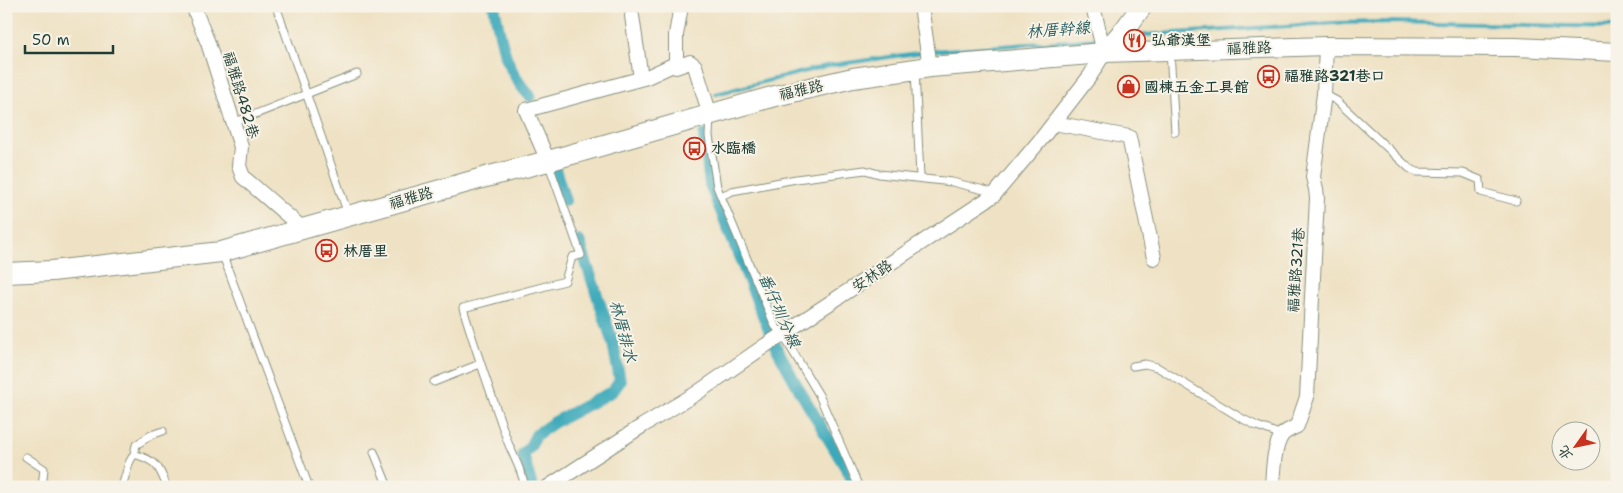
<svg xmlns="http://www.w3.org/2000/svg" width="1623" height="493" font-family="'Shantell Sans','LXGW WenKai TC',sans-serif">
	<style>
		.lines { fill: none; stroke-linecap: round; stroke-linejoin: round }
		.stream { stroke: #3ba9ba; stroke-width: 4 }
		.canal { stroke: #3ba9ba; stroke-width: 12 }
		.service-casing { stroke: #87907c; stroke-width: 9 }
		.minor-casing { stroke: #87907c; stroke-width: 16 }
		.tertiary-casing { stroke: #87907c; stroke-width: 20 }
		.secondary-casing { stroke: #87907c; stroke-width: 22 }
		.service { stroke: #fff; stroke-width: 7 }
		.minor { stroke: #fff; stroke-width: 14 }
		.tertiary { stroke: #fff; stroke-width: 18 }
		.secondary { stroke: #fff; stroke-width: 20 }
		.labels { text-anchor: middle; stroke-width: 4; stroke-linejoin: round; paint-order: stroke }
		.poi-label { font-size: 15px; font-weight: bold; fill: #1f3d34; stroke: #f7f3e8; text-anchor: start }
		.street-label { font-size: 15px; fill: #1f3d34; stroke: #f7f3e8 }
		.water-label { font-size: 16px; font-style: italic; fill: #275d5c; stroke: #f7f3e8 }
	</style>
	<rect width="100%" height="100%" fill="#f7f3e8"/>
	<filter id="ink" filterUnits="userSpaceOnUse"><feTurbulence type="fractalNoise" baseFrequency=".02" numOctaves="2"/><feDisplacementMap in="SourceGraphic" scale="10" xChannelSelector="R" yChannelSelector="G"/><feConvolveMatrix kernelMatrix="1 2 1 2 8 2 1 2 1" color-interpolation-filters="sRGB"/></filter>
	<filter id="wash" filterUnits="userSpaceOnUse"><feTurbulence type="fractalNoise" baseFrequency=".0096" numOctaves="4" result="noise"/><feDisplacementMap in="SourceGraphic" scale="20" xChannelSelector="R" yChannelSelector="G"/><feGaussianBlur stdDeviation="1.12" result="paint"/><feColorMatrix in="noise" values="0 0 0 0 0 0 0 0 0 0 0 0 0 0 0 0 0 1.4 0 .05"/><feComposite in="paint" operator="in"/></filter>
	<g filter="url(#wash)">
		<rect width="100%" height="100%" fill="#efe2c4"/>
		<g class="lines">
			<path class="stream" d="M1128 36 1334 23 1390 22 1617 27
				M931 51 1098 39
				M716 94 826 66 924 52"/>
			<path class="canal" d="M494 6C501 39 505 71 530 96
				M704 135 710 184 775 345 800 391 850 475 854 487
				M555 169 565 201
				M532 487 523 454 530 447 536 435 553 423 613 391 620 381 613 343 579 241"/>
		</g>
	</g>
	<g filter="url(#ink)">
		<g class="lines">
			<defs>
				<path id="service" d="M276 6 348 214
					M1170 51 1175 132
					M915 70 920 177
					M1324 94 1337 101 1409 168 1417 172 1463 173 1480 180 1481 192 1516 201
					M710 116 709 136 717 187 775 326 783 335 819 395 859 487
					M233 123 357 74
					M721 196 732 191 796 179 865 170 879 174 952 182 988 191 994 195
					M222 253 309 487
					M1133 366 1145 364 1157 367 1241 418 1257 426 1282 435
					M434 382 480 364
					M374 452 388 487
					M134 454 136 445 151 435 163 431
					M26 457 44 469 42 487
					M122 487 129 463 134 454C157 461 159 466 167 487
					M525 487C522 470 513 456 507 440 492 396 476 352 463 308L565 281 572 257 581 255 548 162"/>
				<path id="minor" d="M193 6 208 43 241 147 239 166 243 177 302 228
					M681 6 676 35V67L690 62 695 66 710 115
					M921 6 930 67
					M632 16 641 78
					M1054 123 1129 137 1154 258
					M548 161 526 110 647 77 675 64
					M548 487 642 426 697 393 766 345 994 195 1042 138 1090 76 1104 53 1093 6
					M1272 487C1273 473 1273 445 1283 434 1286 431 1293 428 1297 426L1307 397 1317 198 1316 189 1313 177 1324 94 1326 46"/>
				<path id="tertiary" d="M1104 53 1326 46 1516 47 1617 52"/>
				<path id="secondary" d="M6 273 52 271 221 252 486 177 548 161 775 96 853 78 930 67 1104 53 1126 28 1142 6"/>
			</defs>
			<use href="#service" class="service-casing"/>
			<use href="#minor" class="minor-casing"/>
			<use href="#tertiary" class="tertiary-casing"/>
			<use href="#secondary" class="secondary-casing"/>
			<use href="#service" class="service"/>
			<use href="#minor" class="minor"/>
			<use href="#tertiary" class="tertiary"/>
			<use href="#secondary" class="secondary"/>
		</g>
	</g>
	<defs>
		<symbol id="restaurant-ring" viewBox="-11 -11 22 22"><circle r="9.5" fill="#f7f3e8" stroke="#c8321e" stroke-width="1.5"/><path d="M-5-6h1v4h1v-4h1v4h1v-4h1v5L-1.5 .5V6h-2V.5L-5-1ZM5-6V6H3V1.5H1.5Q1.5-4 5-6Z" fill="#c8321e"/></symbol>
		<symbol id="bus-ring" viewBox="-11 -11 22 22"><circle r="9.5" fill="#f7f3e8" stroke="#c8321e" stroke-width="1.5"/><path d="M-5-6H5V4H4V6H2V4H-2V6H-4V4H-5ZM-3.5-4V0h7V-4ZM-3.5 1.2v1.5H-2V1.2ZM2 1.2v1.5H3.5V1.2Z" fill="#c8321e"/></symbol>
		<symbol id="shop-ring" viewBox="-11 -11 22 22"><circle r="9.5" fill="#f7f3e8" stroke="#c8321e" stroke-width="1.5"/><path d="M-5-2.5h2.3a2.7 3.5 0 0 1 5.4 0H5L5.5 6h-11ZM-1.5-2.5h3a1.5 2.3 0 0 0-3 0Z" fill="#c8321e"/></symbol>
	</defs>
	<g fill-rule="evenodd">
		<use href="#restaurant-ring" x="1122" y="28" width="25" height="25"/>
		<use href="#bus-ring" x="1256" y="64" width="25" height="25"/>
		<use href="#shop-ring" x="1116" y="74" width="25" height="25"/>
		<use href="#bus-ring" x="682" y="136" width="25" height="25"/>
		<use href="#bus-ring" x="314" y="238" width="25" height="25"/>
	</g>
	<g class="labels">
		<g class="poi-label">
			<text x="1151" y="45">弘爺漢堡</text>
			<text x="1284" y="81">福雅路321巷口</text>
			<text x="1144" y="92">國棟五金工具館</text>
			<text x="711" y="153">水臨橋</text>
			<text x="343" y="256">林厝里</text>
		</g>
		<g class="street-label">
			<text transform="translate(1249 48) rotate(-2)" y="5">福雅路</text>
			<text transform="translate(801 90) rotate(-13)" y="5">福雅路</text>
			<text transform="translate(241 95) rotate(73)" y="5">福雅路482巷</text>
			<text transform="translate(411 198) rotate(-16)" y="5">福雅路</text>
			<text transform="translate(1296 270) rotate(-86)" y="5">福雅路321巷</text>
			<text transform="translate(872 276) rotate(-34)" y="5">安林路</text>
		</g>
		<g class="water-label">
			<text transform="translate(1058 29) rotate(-4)" y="6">林厝幹線</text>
			<text transform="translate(780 310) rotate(66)" y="6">番仔圳分線</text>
			<text transform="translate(624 331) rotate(75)" y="6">林厝排水</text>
		</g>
	</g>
	<rect width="1623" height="493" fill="none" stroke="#f7f3e8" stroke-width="25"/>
	<g transform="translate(1576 446) rotate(237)"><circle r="24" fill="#f7f3e8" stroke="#a1aaa0"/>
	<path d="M0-4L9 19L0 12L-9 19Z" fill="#c8321e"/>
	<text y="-8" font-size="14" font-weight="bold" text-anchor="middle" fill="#1f3d34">北</text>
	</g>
	<path d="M25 45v8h88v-8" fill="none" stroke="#1f3d34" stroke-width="2.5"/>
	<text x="32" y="45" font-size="15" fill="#1f3d34" stroke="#f7f3e8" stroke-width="4" paint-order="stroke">50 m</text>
</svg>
